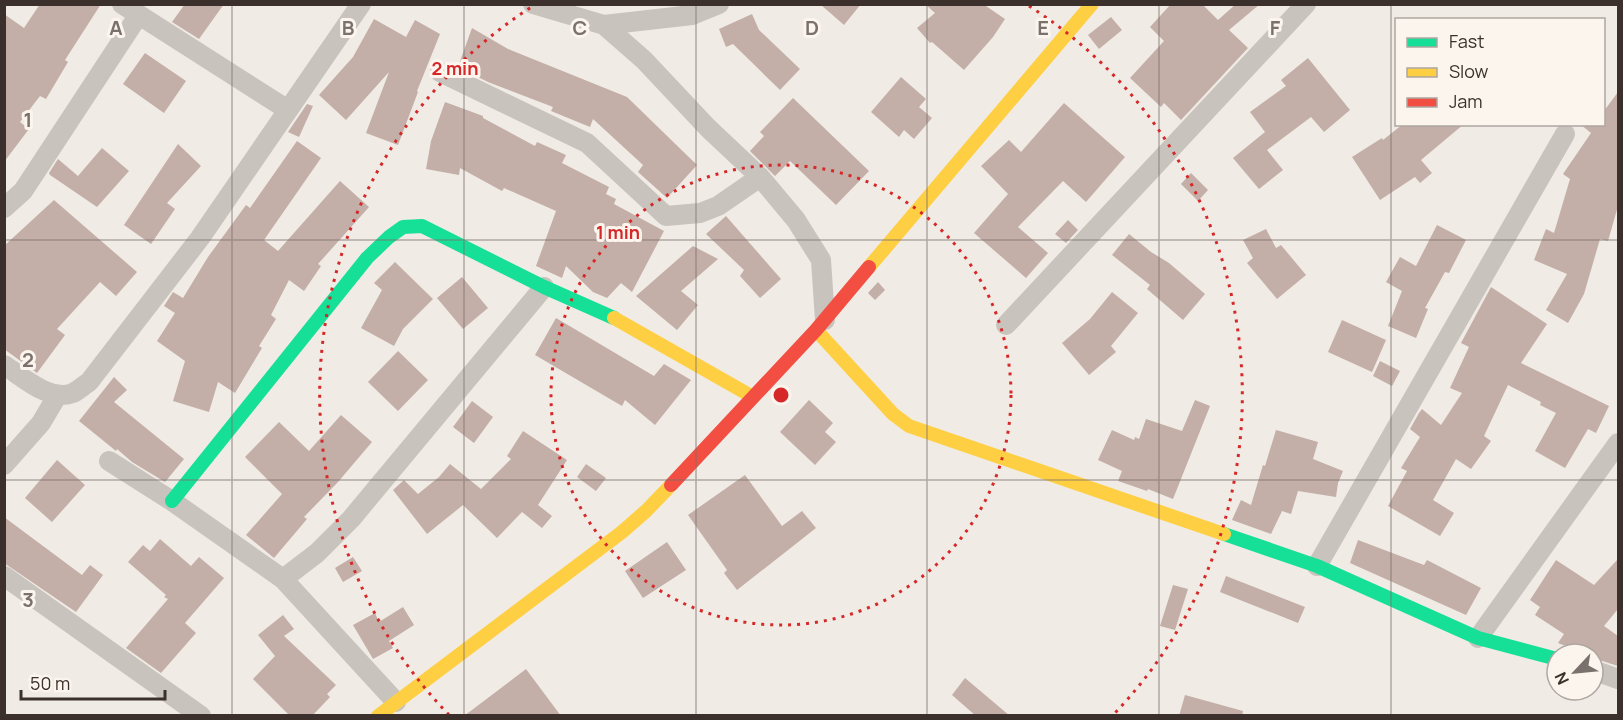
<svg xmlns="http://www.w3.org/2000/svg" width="1623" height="720" font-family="Manrope,sans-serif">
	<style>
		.building { fill: #c3afa7 }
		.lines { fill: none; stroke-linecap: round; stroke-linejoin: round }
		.street { stroke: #c9c3be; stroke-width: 20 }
		.fast { stroke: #16e098; stroke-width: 14 }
		.slow { stroke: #ffcf43; stroke-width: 14 }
		.jam { stroke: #f24e42; stroke-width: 14 }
		.grid { fill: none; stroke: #7a716c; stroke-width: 1.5; stroke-opacity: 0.55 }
		.ring { fill: none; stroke: #d62828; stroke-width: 3; stroke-dasharray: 3 6 }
		.grid-label { font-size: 20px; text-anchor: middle; font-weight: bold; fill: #7a716c; stroke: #fbf5ee; stroke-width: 6; stroke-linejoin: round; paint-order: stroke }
		.centre { fill: #d62828; stroke: #fbf5ee; stroke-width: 3 }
		.ring-label { font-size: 18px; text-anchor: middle; font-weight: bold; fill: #d62828; stroke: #fbf5ee; stroke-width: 6; stroke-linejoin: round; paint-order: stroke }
	</style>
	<rect width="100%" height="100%" fill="#f0ebe5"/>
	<path class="building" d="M40 4H101L65 60 68 62 46 99 40 96 20 122 29 129 4 162V14L24 28Z
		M185 4H224L199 39 172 22Z
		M820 4H861L844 25Z
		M925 4H983L1005 19 993 37 964 70 932 42 930 43 917 28 935 13Z
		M1171 4H1202L1218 20 1236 4H1260L1229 30 1248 48 1181 120 1164 103 1161 107 1130 78 1164 41 1150 27Z
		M752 14 759 30 800 69 780 90 733 44 726 47 719 29Z
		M1111 17 1122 30 1099 49 1088 35Z
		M374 19 406 37 415 20 440 34 417 91 418 92 398 145 366 133 389 72 346 120 319 95 353 57Z
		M472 28 508 49 627 97 697 165 667 198 638 172 643 165 593 119 590 127 551 111 553 107 488 82 458 67Z
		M145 53 186 81 164 113 123 84Z
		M1308 58 1350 110 1324 132 1311 117 1267 150 1283 170 1259 189 1233 158 1265 132 1250 112 1286 86 1281 80Z
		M901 77 926 99 919 107 932 118 914 139 904 130 899 137 871 112Z
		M1618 92V206L1608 241 1600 239 1584 294 1568 323 1546 310 1567 274 1534 260 1546 229 1554 233 1570 179 1563 174 1591 133 1580 124H1604V111Z
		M793 98 869 171 836 205 790 161 775 176 750 151 764 136 760 132Z
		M445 102 483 116V118L535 146 537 142 566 155 562 163 609 187 606 194 616 199 614 204 664 231 632 292 621 283 607 298 593 292 566 266 562 278 536 266 556 211 504 188 502 191 460 168 459 175 426 169 431 141Z
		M1064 103 1125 157 1086 202 1063 181 1018 227 1048 253 1026 278 974 233 1008 194 981 166 1009 140 1021 152Z
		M307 104 313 106 299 137 288 132Z
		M1403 124H1464L1421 160 1432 173 1420 183 1415 177 1380 200 1352 157 1382 138 1383 140Z
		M297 141 321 158 264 240 278 251 340 181 369 207 318 264 321 266 304 291 289 280 271 315 276 319 259 346 262 348 235 393 218 382 209 412 173 401 185 361 157 341 175 313 164 306 173 292 183 298 208 257 246 205 250 208Z
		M178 144 201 166 167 203 175 209 151 244 124 225Z
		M102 148 129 171 97 207 50 175 49 173 58 159 78 176Z
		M1191 173 1208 190 1198 201 1181 184Z
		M54 200 137 272 116 296 100 282 57 329 65 335 37 373 4 349V246Z
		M726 216 781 279 760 298 740 276 744 270 706 234Z
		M1068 220 1078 230 1066 243 1055 234Z
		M1437 225 1466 240 1449 273 1445 272 1425 308 1428 309 1416 338 1388 326 1402 291 1386 282 1400 257 1416 266Z
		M1266 229 1276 248 1281 245 1306 275 1277 299 1247 263 1253 258 1243 240Z
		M1129 234 1151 252 1169 263 1205 294 1183 320 1147 289 1150 285 1112 255Z
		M693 246 718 259 681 291 698 305 677 330 636 296Z
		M395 262 433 299 403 329 394 346 361 328 382 290 374 283Z
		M462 277 488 308 463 329 437 298Z
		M878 282 885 290 875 300 868 293Z
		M1491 287 1547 324 1521 363 1609 406 1596 433 1588 429 1565 468 1535 451 1556 413 1540 405 1541 402 1508 385 1484 436 1491 441 1471 469 1456 459 1433 500 1454 513 1440 536 1388 506 1407 471 1401 468 1420 437 1410 429 1419 413 1422 409 1441 425 1462 393 1450 388 1469 347 1461 343Z
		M1112 292 1138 313 1111 346 1116 352 1089 375 1062 343 1090 319Z
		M556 318 654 376 664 364 691 380 655 425 625 400 622 406 535 355Z
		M1342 320 1386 340 1372 372 1328 352Z
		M398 351 428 380 398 411 368 382Z
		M1380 361 1400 371 1392 386 1373 376Z
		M114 377 127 390 114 402 184 459 165 482 132 462 117 449 116 451 79 421Z
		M809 400 833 423 825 432 836 442 815 465 780 432Z
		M1195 400 1210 406 1173 499 1148 489 1147 491 1118 481 1122 471 1098 460 1112 430 1134 440 1135 437 1139 439 1146 419 1182 431Z
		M472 401 493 417 474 443 453 427Z
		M341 415 372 442 338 482 304 517 307 519 274 558 246 535 282 494 245 457 279 422 309 451Z
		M1276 430 1318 442 1313 459 1343 471 1338 483 1336 497 1298 491 1291 514 1282 511 1271 534 1232 520 1241 500 1251 505 1263 465 1265 466Z
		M523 431 567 460 538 505 552 516 542 528 522 512 497 538 463 505 427 534 393 490 404 480 418 494 439 477 450 464 481 489 511 459 507 456Z
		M57 460 85 485 52 522 25 498Z
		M586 464 606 478 596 491 577 477Z
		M745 475 782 526 802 511 816 528 737 590 724 573 727 570 688 515Z
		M4 517 82 575 90 565 103 575 76 612 4 563Z
		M160 539 191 566 199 557 224 578 185 623 196 633 161 673 126 648 168 599 164 597 166 595 128 562 143 545 150 551Z
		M1358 540 1424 565 1427 560 1481 588 1466 615 1350 563Z
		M667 542 686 570 643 598 625 571Z
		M353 557 362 571 343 582 335 568Z
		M1618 559V609L1604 626 1618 636V666L1593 658V654H1572L1568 647 1558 643 1564 634 1535 615 1540 607 1530 600 1556 560 1594 585Z
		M1226 576 1305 607 1298 623 1220 592Z
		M1173 585 1188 589 1175 630 1160 626Z
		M403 607 414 625 389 641 393 648 373 659 353 625 375 613 379 622Z
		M283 615 294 629 284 636 336 685 327 694 330 697 312 716H290L253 679 275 656 258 635Z
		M526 669 561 716H464Z
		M965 678 1010 716H976L952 695Z
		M1185 695 1243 711 1242 716H1179Z"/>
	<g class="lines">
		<path class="street" d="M122 4 288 110
			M533 4 604 25 644 60 708 128 760 177 796 220 821 260 825 320
			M604 25 692 15 719 4
			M440 72 587 143 666 216 700 213 718 206 760 177
			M4 208 23 191 138 16
			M1006 325 1306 4
			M4 365C23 377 49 402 73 393 79 390 84 385 89 382L200 238 361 4
			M109 461 172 501 283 579 396 702
			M4 465 41 423 57 396
			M1317 566 1565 134
			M4 576 201 716
			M283 579 317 553 351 519 544 287
			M1478 638 1618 443
			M1593 670 1618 679"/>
		<path class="fast" d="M172 501 367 258 389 237 403 227 422 226 544 287 614 318
			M1224 534 1317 566 1478 638 1557 659"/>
		<path class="slow" d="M869 267 1092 4
			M614 318 753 397
			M816 330 893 414 909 426 1224 534
			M378 716 622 532 646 511 671 485"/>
		<path class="jam" d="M671 485 816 330 869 267"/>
	</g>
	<path class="grid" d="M232 4V716M464 4V716M696 4V716M927 4V716M1159 4V716M1391 4V716M4 240H1618M4 480H1618"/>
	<g class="ring">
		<circle cx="781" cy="395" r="230"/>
		<path d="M449 715A461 461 0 0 1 533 6M1029 6A461 461 0 0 1 1113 715"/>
	</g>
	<g class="grid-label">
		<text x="116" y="35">A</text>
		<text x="348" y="35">B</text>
		<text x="580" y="35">C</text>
		<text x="812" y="35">D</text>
		<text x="1043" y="35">E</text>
		<text x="1275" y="35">F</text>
		<text x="28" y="127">1</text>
		<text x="28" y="367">2</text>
		<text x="28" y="607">3</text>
	</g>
	<circle cx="781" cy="395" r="9" class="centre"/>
	<g class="ring-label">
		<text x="455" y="75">2 min</text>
		<text x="618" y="239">1 min</text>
	</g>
	<rect width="1623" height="720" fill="none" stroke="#3b302b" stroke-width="12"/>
	<rect x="1395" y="18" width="210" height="108" fill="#fbf5ee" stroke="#aea6a0" stroke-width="1.5"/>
	<rect x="1407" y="38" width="30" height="9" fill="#16e098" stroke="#aea6a0" stroke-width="1.5"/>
	<text x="1449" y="48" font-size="18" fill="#3b302b">Fast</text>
	<rect x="1407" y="68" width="30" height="9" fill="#ffcf43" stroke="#aea6a0" stroke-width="1.5"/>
	<text x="1449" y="78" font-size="18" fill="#3b302b">Slow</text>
	<rect x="1407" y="98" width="30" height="9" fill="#f24e42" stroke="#aea6a0" stroke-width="1.5"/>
	<text x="1449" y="108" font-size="18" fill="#3b302b">Jam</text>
	<g transform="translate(1575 672) rotate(244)"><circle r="28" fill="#fbf5ee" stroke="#aea6a0" stroke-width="1.5"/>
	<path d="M0-4.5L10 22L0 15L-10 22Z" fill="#7a716c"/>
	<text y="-9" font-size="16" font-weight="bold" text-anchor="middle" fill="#3b302b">N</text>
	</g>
	<path d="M21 690v9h144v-9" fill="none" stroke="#3b302b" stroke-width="3"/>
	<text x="30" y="690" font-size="18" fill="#3b302b" stroke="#fbf5ee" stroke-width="4.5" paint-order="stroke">50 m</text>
</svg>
